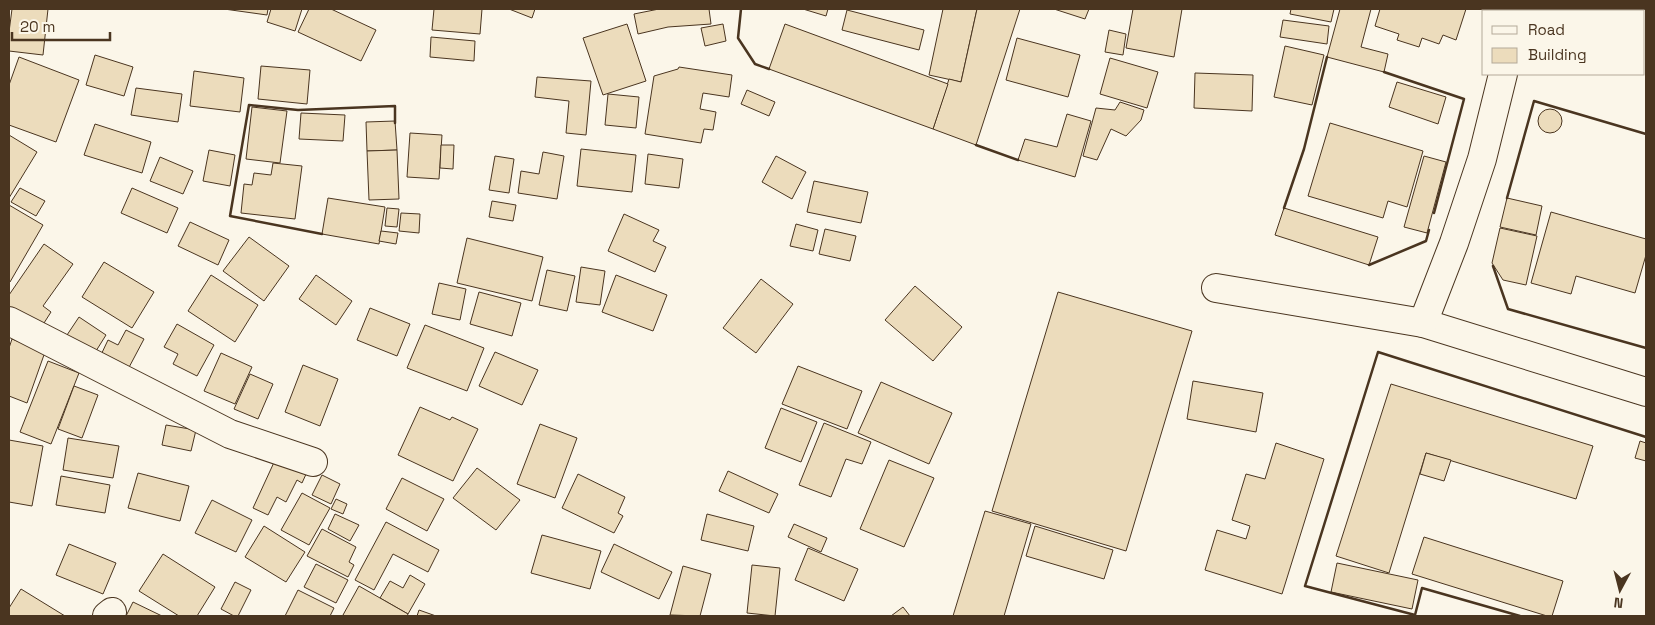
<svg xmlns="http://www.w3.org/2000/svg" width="1655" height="625" font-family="'Space Grotesk',sans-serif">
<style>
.building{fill:#ecdcbc;stroke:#4a3520}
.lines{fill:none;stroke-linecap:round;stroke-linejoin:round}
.minor-casing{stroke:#4a3520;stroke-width:30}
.minor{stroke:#fbf6e9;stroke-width:28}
.wall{stroke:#4a3520;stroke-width:2.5}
</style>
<rect width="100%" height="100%" fill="#fbf6e9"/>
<g class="building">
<path d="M12,9H48L43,55L9,51V32Z"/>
<path d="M224,9H268L267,15Z"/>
<path d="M271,9H302L295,31L267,22Z"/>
<path d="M309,9H331L376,30L361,61L298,32Z"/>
<path d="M434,9H482L480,34L432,30Z"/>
<path d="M509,9H535L532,18Z"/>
<path d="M659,9H709L711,24L668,27L638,34L634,14Z"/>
<path d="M803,9H828L826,16Z"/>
<path d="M943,9H977L961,82L929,75Z"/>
<path d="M977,9H1020L976,145L933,129L949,79L961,82Z"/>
<path d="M1054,9H1089L1085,19Z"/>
<path d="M1133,9H1182L1174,57L1126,48Z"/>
<path d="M1291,9H1334L1331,22L1290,14Z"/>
<path d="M1340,9H1371L1361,47L1388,54L1384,72L1327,57Z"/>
<path d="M1380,9H1466L1456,40L1443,35L1439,44L1422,38L1419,47L1397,40L1399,34L1375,26Z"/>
<path d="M847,10L924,30L919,50L842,30Z"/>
<path d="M1283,20L1329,26L1327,44L1280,37Z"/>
<path d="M627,24L646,81L603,95L583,38Z"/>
<path d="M723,24L726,41L705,46L701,28Z"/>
<path d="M785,24L948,84L933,129L769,69Z"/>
<path d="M1109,30L1126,34L1123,55L1105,52Z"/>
<path d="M431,37L475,41L474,61L430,57Z"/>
<path d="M1017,38L1080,55L1068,97L1006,80Z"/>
<path d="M1285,46L1324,55L1312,105L1274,97Z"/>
<path d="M95,55L133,67L124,96L86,85Z"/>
<path d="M19,57L79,80L56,142L9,125V85Z"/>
<path d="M1110,58L1158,72L1147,108L1100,94Z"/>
<path d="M261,66L310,70L307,104L258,99Z"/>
<path d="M679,67L732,75L729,97L703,93L700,109L716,112L713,130L704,129L701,143L645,134L654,76L678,69Z"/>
<path d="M194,71L244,78L240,112L190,106Z"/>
<path d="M1195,73L1253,75L1252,111L1194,108Z"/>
<path d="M537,77L591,81L586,135L566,133L569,101L535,97Z"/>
<path d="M1397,82L1446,97L1438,124L1389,107Z"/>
<path d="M136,88L182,94L178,122L131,115Z"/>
<path d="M747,90L775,102L769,116L741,104Z"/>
<path d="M608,94L639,97L636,128L605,125Z"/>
<path d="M1120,102L1144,110L1141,120L1126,136L1111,129L1097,160L1083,156L1096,108L1115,110Z"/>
<path d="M252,107L287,111L280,163L246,159Z"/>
<circle cx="1550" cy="121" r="12"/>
<path d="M301,113L345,115L343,141L299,139Z"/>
<path d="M1067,114L1091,121L1075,177L1018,160L1025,139L1057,147Z"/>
<path d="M395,121L397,150L367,151L366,122Z"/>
<path d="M1330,123L1423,151L1407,207L1388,201L1383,218L1308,196Z"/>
<path d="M95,124L151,142L142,173L84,155Z"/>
<path d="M410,133L442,135L439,179L407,177Z"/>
<path d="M9,135L37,152L9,198Z"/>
<path d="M441,145H454L453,169L440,168Z"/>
<path d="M581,149L636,155L632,192L577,186Z"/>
<path d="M209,150L235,155L230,186L203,181Z"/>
<path d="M397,150L399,199L369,200L367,151Z"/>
<path d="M543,152L564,156L557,199L518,193L521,171L539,174Z"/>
<path d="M648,154L683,159L679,188L645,184Z"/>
<path d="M495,156L514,159L509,193L489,190Z"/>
<path d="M776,156L806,172L792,199L762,182Z"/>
<path d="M1424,156L1446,162L1427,233L1404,227Z"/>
<path d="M160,157L193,171L183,194L150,181Z"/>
<path d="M273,163L302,166L295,219L241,213L244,184L252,185L254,173L271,175Z"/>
<path d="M814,181L868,192L861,223L807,212Z"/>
<path d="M20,188L45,201L36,216L11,202Z"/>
<path d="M132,188L178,208L167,233L121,213Z"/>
<path d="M328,198L385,207L379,244L322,234Z"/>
<path d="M1507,198L1542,206L1536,235L1500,227Z"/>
<path d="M492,201L516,205L513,221L489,217Z"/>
<path d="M9,205L43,225L10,282L9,281Z"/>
<path d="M387,208L399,209L397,227L385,226Z"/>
<path d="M1284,208L1378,237L1369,265L1275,235Z"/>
<path d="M1551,212L1646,239V255L1635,293L1576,276L1571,294L1531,283Z"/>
<path d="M401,213L420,214L419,233L399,231Z"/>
<path d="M624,214L659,230L653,241L666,247L655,272L608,251Z"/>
<path d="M190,222L229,240L218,265L178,246Z"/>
<path d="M796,224L818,230L813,251L790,246Z"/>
<path d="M1500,228L1537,236L1526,285L1503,280L1492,263Z"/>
<path d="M825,229L856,236L850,261L819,254Z"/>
<path d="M381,231L398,233L396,244L379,241Z"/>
<path d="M249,237L289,266L264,301L223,271Z"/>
<path d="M467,238L543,257L532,301L457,283Z"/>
<path d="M44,244L73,264L43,306L51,312L37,334L9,308V295Z"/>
<path d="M104,262L154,292L132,328L82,297Z"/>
<path d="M581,267L605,271L600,305L576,302Z"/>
<path d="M547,270L575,276L567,311L539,305Z"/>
<path d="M211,275L258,305L235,342L188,311Z"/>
<path d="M316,275L352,301L336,325L299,299Z"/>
<path d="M616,275L667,295L653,331L602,312Z"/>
<path d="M761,279L793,304L756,353L723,328Z"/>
<path d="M439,283L466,289L460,320L432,314Z"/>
<path d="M915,286L962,327L933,361L885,320Z"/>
<path d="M479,292L521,303L512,336L470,324Z"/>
<path d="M1058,292L1192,331L1126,551L992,511Z"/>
<path d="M370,308L410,324L397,356L357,340Z"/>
<path d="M79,317L106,335L91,359L63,341Z"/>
<path d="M177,324L214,345L197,376L173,364L178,354L164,347Z"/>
<path d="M425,325L484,348L467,391L407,368Z"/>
<path d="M126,330L144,339L126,373L99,359L108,340L118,345Z"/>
<path d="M12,339L45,352L27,403L9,396V348Z"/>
<path d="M495,352L538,370L522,405L479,386Z"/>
<path d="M221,353L252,367L235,404L204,391Z"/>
<path d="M48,361L79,373L51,444L20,432Z"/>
<path d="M303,365L338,379L320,426L285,412Z"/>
<path d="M798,366L862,391L847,429L782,404Z"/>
<path d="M250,374L273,384L258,419L234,409Z"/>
<path d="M1193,381L1263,393L1256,432L1187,419Z"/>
<path d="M881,382L952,413L929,464L858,433Z"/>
<path d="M1391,384L1593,446L1576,499L1426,453L1389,573L1336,556Z"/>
<path d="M74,386L98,395L82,438L58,429Z"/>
<path d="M420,407L450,420L452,417L478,429L453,481L398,455Z"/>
<path d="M781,408L817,422L801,462L765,448Z"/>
<path d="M824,423L871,442L862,464L846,459L831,497L799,485Z"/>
<path d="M540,424L577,438L555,498L517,484Z"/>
<path d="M166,425L196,430L191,451L162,445Z"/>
<path d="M68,438L119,446L113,478L63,470Z"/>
<path d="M9,440L43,446L32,506L9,502Z"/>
<path d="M1640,441L1646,443V461L1635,458Z"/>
<path d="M1276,443L1324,459L1282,594L1205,570L1217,530L1246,539L1250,526L1232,520L1246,474L1265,479Z"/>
<path d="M1426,453L1451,460L1444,481L1420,474Z"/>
<path d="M276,458L307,472L302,483L297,480L286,502L277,497L268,515L253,508Z"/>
<path d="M889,460L934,478L904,547L860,529Z"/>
<path d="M477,468L520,500L496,530L453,498Z"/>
<path d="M728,471L778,494L769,513L719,491Z"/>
<path d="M138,473L189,486L180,521L128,508Z"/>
<path d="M578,474L625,497L618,513L623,516L614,533L562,508Z"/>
<path d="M322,475L340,484L331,504L312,495Z"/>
<path d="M61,476L110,485L105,513L56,505Z"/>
<path d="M402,478L444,499L427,531L386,509Z"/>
<path d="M302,493L330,508L309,545L281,530Z"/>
<path d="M336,499L347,504L343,514L331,509Z"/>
<path d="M212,500L252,520L236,552L195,533Z"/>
<path d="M985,511L1031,524L1004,616H953Z"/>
<path d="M335,514L359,525L350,541L328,529Z"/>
<path d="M707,514L754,526L748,551L701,540Z"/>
<path d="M386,522L439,550L428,572L393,554L374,590L355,580Z"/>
<path d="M794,524L827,538L821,552L788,537Z"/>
<path d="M264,526L305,552L286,582L245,557Z"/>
<path d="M1035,526L1113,550L1104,579L1026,556Z"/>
<path d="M322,529L356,547L349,562L354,565L348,577L307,556Z"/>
<path d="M542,535L601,551L590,589L531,573Z"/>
<path d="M1424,537L1563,581L1552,616H1547L1412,574Z"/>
<path d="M69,544L116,563L103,594L56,575Z"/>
<path d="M614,544L672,572L659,599L601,572Z"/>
<path d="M808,548L858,569L844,601L795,580Z"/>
<path d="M163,554L215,587L197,616H179L139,591Z"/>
<path d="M1337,563L1418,580L1412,609L1331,592Z"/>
<path d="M316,564L348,580L336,603L304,587Z"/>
<path d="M752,565L780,568L775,616L747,613Z"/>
<path d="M683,566L711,574L700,616L670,615Z"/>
<path d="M410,575L425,584L408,614L380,598L390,581L403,588Z"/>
<path d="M235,582L251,590L238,616H234L221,609Z"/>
<path d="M359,586L408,614L407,616H345L343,615Z"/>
<path d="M21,589L65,616H9V608Z"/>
<path d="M298,590L334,608L330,616H285Z"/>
<path d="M133,602L162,616H126Z"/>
<path d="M903,607L910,616H891Z"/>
<path d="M419,610L436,616H417Z"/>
</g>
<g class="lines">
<defs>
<g id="minor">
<path d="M1518,11L1519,9"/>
<path d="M1216,288L1423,323L1646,392"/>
<path d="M9,321L230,434L313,462"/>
<path d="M1423,323L1454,243L1482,159L1503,74"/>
<path d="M107,616L112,612"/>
</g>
</defs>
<use href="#minor" class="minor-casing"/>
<use href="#minor" class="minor"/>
<g class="wall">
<path d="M741,9L738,38L755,64L769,69"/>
<path d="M1384,72L1464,99L1434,213"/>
<path d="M976,145L1018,160"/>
<path d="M1507,198L1534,101L1646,134"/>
<path d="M1284,208L1304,149L1327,57"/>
<path d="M322,234L230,216L249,105L298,110L395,106V123"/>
<path d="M1369,265L1426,241L1429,230"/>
<path d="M1493,266L1508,309L1646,348"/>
<path d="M1520,616L1422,588L1415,615L1305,586L1378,352L1646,437"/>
</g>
</g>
<rect width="1655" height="625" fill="none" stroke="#4a3520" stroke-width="20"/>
<rect x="1482" y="10" width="162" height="65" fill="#fbf6e9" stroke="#b4a999"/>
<rect x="1492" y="26" width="25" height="8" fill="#fbf6e9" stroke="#b4a999"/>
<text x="1528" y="35" font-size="15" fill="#4a3520">Road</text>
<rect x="1492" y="48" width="25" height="15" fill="#ecdcbc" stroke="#b4a999"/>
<text x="1528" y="60" font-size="15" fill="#4a3520">Building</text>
<g transform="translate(1620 590) rotate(187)" stroke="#fbf6e9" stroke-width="4" paint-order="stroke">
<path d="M0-4L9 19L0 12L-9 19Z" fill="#4a3520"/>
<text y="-8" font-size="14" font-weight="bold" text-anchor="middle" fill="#4a3520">N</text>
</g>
<path d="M12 32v8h98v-8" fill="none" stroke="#4a3520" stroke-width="2.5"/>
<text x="20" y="32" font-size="15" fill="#4a3520" stroke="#fbf6e9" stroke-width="4" paint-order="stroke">20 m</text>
</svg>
